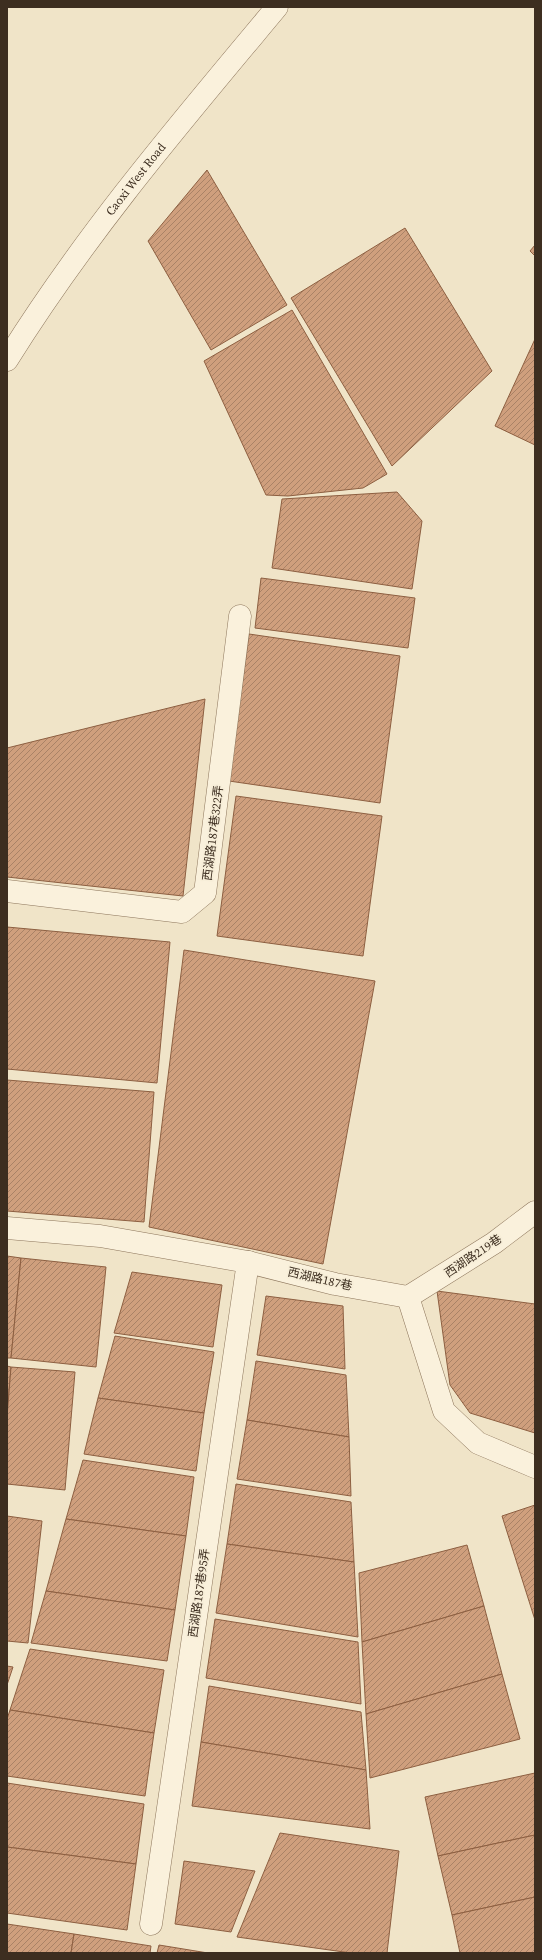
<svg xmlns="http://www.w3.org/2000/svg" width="542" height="1960" font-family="'Source Serif 4','Noto Sans TC',serif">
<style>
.building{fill:url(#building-hatch);stroke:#8d5f41}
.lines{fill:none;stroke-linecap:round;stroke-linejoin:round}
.minor-casing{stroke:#8d765c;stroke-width:23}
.minor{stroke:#faf1dc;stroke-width:22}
.labels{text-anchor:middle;stroke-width:3.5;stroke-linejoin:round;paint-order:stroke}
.street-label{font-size:12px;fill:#3d2e20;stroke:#f7eed8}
</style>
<defs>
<pattern id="building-hatch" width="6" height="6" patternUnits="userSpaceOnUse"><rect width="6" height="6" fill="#cf9f7d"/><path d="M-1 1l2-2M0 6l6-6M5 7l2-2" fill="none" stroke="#a98266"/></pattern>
</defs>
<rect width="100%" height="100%" fill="#f0e4c8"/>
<g class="building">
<path d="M207,170L287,305L211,350L148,241Z"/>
<path d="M405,228L492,371L392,466L291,298Z"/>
<path d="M535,245V256L530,251Z"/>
<path d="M292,310L387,474L363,488L288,496L266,495L204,361Z"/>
<path d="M535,339V445L495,426Z"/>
<path d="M397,492L422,521L412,589L272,568L282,499Z"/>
<path d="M261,578L415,598L408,648L255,628Z"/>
<path d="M249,634L400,656L380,803L229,781Z"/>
<path d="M205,699L183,896L7,877V748Z"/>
<path d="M236,796L382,816L363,956L217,936Z"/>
<path d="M7,927L170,942L157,1083L7,1069Z"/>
<path d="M184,950L375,981L323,1264L149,1227Z"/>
<path d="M7,1080L154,1092L144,1222L7,1211Z"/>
<path d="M7,1256L21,1258L11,1358H7Z"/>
<path d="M21,1258L106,1267L96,1367L11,1358Z"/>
<path d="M132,1272L222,1285L213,1347L114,1333Z"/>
<path d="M437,1291L535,1304V1433L470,1413L450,1385Z"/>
<path d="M266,1296L343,1306L345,1369L257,1355Z"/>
<path d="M115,1336L214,1352L204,1413L98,1398Z"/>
<path d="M256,1361L346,1375L349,1437L247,1420Z"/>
<path d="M7,1366L11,1367L7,1417Z"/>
<path d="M11,1367L75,1372L65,1490L7,1484V1417Z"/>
<path d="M98,1398L204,1413L196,1471L84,1454Z"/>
<path d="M247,1420L349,1437L351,1496L237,1479Z"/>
<path d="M83,1460L194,1477L186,1536L66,1519Z"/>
<path d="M236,1484L351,1502L354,1562L227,1544Z"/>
<path d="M535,1505V1620L502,1516Z"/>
<path d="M7,1516L42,1521L28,1643L7,1641Z"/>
<path d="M66,1519L186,1536L175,1610L46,1591Z"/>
<path d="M227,1544L354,1562L358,1637L216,1613Z"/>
<path d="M467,1545L484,1606L362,1642L359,1573Z"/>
<path d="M46,1591L175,1610L167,1661L31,1643Z"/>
<path d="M484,1606L502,1674L366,1714L362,1642Z"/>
<path d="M215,1619L358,1642L361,1704L206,1678Z"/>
<path d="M30,1649L164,1670L154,1733L10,1710Z"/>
<path d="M7,1666L13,1667L7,1685Z"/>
<path d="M502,1674L520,1739L370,1778L366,1714Z"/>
<path d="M209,1686L361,1712L366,1770L201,1742Z"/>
<path d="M10,1710L154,1733L145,1796L7,1776V1719Z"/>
<path d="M201,1742L366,1770L370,1829L192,1806Z"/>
<path d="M535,1773V1835L438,1856L425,1797Z"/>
<path d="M7,1783L144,1804L136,1864L7,1847Z"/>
<path d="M280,1833L399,1851L387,1953H351L237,1937Z"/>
<path d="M535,1835V1897L452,1915L438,1856Z"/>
<path d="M7,1847L136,1864L127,1930L7,1913Z"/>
<path d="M184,1861L255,1871L231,1932L175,1924Z"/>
<path d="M535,1897V1953H460L452,1915Z"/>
<path d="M7,1924L74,1934L71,1953H7Z"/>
<path d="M74,1934L151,1946L150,1953H71Z"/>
<path d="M159,1945L208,1953H157Z"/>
</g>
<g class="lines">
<defs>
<g id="minor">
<path id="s1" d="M7,360C86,233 182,121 277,7"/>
<path d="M7,891L182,912L205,893L240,616"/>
<path d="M7,1228L100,1236L248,1262L335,1284L408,1297"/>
<path d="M408,1297L444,1411L478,1443L535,1467"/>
<path d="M408,1297L494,1243L535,1212"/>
<path d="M151,1924L248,1262"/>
</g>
</defs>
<use href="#minor" class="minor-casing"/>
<use href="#minor" class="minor"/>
</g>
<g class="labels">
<g class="street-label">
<text dy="4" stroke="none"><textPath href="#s1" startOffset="222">Caoxi West Road</textPath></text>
<text transform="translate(213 833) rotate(-83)" y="4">西湖路187巷322弄</text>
<text transform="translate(473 1256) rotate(-34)" y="4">西湖路219巷</text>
<text transform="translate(320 1279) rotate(13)" y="4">西湖路187巷</text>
<text transform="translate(199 1593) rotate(-82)" y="4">西湖路187巷95弄</text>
</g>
</g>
<rect width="542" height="1960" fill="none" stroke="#3d2e20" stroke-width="16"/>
</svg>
